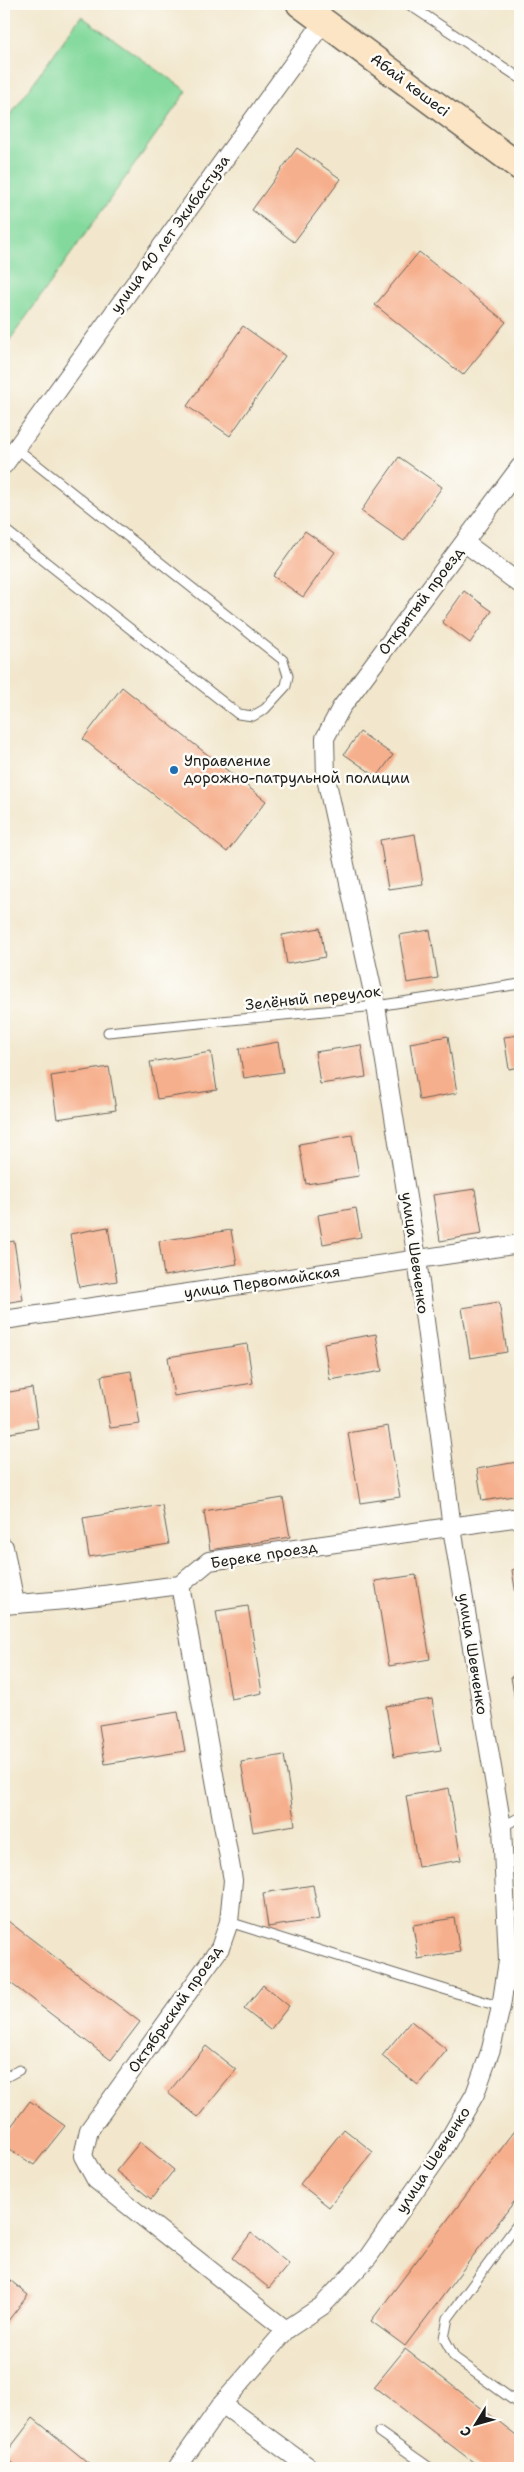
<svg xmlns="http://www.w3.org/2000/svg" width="524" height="2472" font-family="'Shantell Sans',sans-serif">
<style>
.green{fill:#83d99c;stroke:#507a5c}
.building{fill:#f6af8c}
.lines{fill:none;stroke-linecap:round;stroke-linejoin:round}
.lane-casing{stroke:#67635a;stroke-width:11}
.street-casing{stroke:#67635a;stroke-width:20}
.secondary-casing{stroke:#67635a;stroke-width:29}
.lane{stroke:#fff;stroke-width:9}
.street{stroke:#fff;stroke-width:18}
.secondary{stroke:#fce5c4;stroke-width:26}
.poi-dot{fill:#1f6fb2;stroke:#fdfcf7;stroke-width:2}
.labels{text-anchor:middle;stroke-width:5;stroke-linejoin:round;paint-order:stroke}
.street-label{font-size:15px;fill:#1c1c1c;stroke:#fdfcf7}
.poi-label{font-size:15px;fill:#1c1c1c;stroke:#fdfcf7;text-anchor:start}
</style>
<rect width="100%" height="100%" fill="#fdfcf7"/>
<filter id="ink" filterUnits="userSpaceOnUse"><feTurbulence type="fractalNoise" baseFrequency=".02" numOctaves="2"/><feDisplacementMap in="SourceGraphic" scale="10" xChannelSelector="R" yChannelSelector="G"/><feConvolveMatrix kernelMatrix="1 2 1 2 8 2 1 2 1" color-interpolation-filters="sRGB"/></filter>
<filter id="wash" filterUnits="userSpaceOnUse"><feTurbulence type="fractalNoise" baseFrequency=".0096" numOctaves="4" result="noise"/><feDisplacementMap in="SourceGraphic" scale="20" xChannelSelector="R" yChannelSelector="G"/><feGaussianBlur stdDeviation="1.12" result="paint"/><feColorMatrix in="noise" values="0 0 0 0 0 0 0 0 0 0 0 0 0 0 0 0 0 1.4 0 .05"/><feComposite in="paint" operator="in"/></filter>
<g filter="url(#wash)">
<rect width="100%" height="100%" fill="#f2e7cd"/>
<path class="green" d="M81,16L187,91L4,348V124Z"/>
<g id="blocks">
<g class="building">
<path d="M297,148L341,179L294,242L252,210Z"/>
<path d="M419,252L506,322L463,375L375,305Z"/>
<path d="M243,326L285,356L230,436L187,406Z"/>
<path d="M399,457L442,487L404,541L361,511Z"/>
<path d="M305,531L335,552L303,597L273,576Z"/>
<path d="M464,591L492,611L470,643L442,622Z"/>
<path d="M122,687L266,801L227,852L83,739Z"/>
<path d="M360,732L393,755L377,777L344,754Z"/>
<path d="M415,834L423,884L388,889L380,840Z"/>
<path d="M320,928L325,957L287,964L282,935Z"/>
<path d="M430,930L438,978L407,983L399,935Z"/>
<path d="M520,1035V1067L509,1069L504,1037Z"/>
<path d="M448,1036L457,1093L419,1100L410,1043Z"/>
<path d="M278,1042L283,1072L244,1078L239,1049Z"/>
<path d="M361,1045L366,1077L320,1084L315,1052Z"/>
<path d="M211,1052L217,1090L157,1099L150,1062Z"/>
<path d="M109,1067L116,1110L57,1119L51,1076Z"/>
<path d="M352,1135L359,1176L306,1184L299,1144Z"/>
<path d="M475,1189L482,1234L440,1241L433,1195Z"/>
<path d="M356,1208L361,1237L323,1244L318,1215Z"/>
<path d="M108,1227L117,1281L79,1287L70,1234Z"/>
<path d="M231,1230L237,1264L164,1276L159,1241Z"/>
<path d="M14,1241L23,1300L4,1303V1243Z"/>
<path d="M499,1302L507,1352L470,1358L462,1308Z"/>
<path d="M376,1334L382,1371L330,1380L324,1343Z"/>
<path d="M247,1344L253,1383L174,1396L168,1357Z"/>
<path d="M131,1371L140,1424L110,1428L101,1376Z"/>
<path d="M32,1388L38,1428L4,1434V1393Z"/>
<path d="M388,1426L400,1497L360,1503L348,1433Z"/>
<path d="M517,1462L520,1495L482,1501L477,1469Z"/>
<path d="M283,1498L290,1537L210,1550L204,1511Z"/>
<path d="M162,1505L169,1544L89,1557L83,1518Z"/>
<path d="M520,1568V1613H519L512,1570Z"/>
<path d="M416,1575L430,1659L389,1666L375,1581Z"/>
<path d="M248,1606L262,1693L231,1699L216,1611Z"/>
<path d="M520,1675V1724H519L511,1677Z"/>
<path d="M432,1699L441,1750L394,1757L386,1706Z"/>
<path d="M178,1712L185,1751L105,1764L99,1725Z"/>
<path d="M284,1755L295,1825L253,1832L241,1762Z"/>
<path d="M449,1788L461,1860L418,1867L406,1796Z"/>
<path d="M313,1885L319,1919L268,1927L263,1893Z"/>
<path d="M4,1918L140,2022L111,2060L4,1978Z"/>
<path d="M454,1918L460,1952L418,1959L413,1925Z"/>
<path d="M263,1985L289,2006L270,2030L244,2009Z"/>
<path d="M411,2021L447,2050L418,2085L382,2056Z"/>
<path d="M206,2046L236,2070L198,2117L168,2093Z"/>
<path d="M30,2101L65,2126L34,2165L4,2146V2136Z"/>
<path d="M520,2124V2194L405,2346L371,2321Z"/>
<path d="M344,2129L373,2152L329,2207L300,2184Z"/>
<path d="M140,2142L174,2170L151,2199L116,2171Z"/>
<path d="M251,2233L289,2264L269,2288L232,2258Z"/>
<path d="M4,2275L28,2295L4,2326Z"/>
<path d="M405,2349L520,2438V2468H481L374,2387Z"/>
<path d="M33,2418L91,2465L89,2468H19L4,2456Z"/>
</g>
</g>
</g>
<g filter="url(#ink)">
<use href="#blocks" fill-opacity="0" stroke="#67635a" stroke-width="1"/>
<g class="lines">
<defs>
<g id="lane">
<path d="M408,4L520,78"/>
<path d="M4,529L238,714L253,716L265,709L286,686L288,676L283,660L16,448"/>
<path d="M108,1032L376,1006L520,984"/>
<path d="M502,1827L520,1817"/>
<path d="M229,1922L501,2007"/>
<path d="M4,2078L19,2070"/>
<path d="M520,2221L448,2318L444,2338L455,2358L520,2405"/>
<path d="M379,2432L430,2468"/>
</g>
<g id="street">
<path d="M4,465L324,21"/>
<path d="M465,543L520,584"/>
<path d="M4,1320L520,1244"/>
<path d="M4,1547L15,1603"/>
<path d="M180,1585L233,1880L229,1922L220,1948L89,2130L83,2156L96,2180L286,2330"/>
<path d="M4,1605L66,1600L180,1585L209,1561L520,1517"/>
<path d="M222,2404L310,2468"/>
<path d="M177,2468L222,2404L286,2330L322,2306L368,2257L441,2153L475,2094L491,2049L501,2007L508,1961L502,1827L452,1528L417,1259L376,1006L326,778L325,738L341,708L520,467"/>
</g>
<path id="secondary" d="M300,4L520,167"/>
</defs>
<use href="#lane" class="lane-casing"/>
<use href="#street" class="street-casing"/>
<use href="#secondary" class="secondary-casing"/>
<use href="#lane" class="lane"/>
<use href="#street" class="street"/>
<use href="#secondary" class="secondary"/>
</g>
</g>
<circle class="poi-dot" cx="174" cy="770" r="5"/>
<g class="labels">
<g class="street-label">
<text transform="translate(410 85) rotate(37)" y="5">Абай көшесі</text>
<text transform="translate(170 234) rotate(-54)" y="5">улица 40 лет Экибастуза</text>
<text transform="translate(421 601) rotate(-53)" y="5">Открытый проезд</text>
<text transform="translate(313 998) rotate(-6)" y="5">Зелёный переулок</text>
<text transform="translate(415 1253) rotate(82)" y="5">улица Шевченко</text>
<text transform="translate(262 1282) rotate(-8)" y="5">улица Первомайская</text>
<text transform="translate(264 1555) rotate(-9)" y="5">Береке проезд</text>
<text transform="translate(473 1654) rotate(81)" y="5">улица Шевченко</text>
<text transform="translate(175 2009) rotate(-55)" y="5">Октябрьский проезд</text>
<text transform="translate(433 2160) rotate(-57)" y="5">улица Шевченко</text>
</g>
<g class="poi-label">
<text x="184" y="766">Управление<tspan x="184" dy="17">дорожно-патрульной полиции</tspan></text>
</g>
</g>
<rect width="524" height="2472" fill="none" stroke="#fdfcf7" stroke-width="20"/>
<g transform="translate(476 2424) rotate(233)" stroke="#fdfcf7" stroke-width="4" paint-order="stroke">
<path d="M0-4L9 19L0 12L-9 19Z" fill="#1c1c1c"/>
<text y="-8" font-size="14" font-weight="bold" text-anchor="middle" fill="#1c1c1c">С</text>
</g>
</svg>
